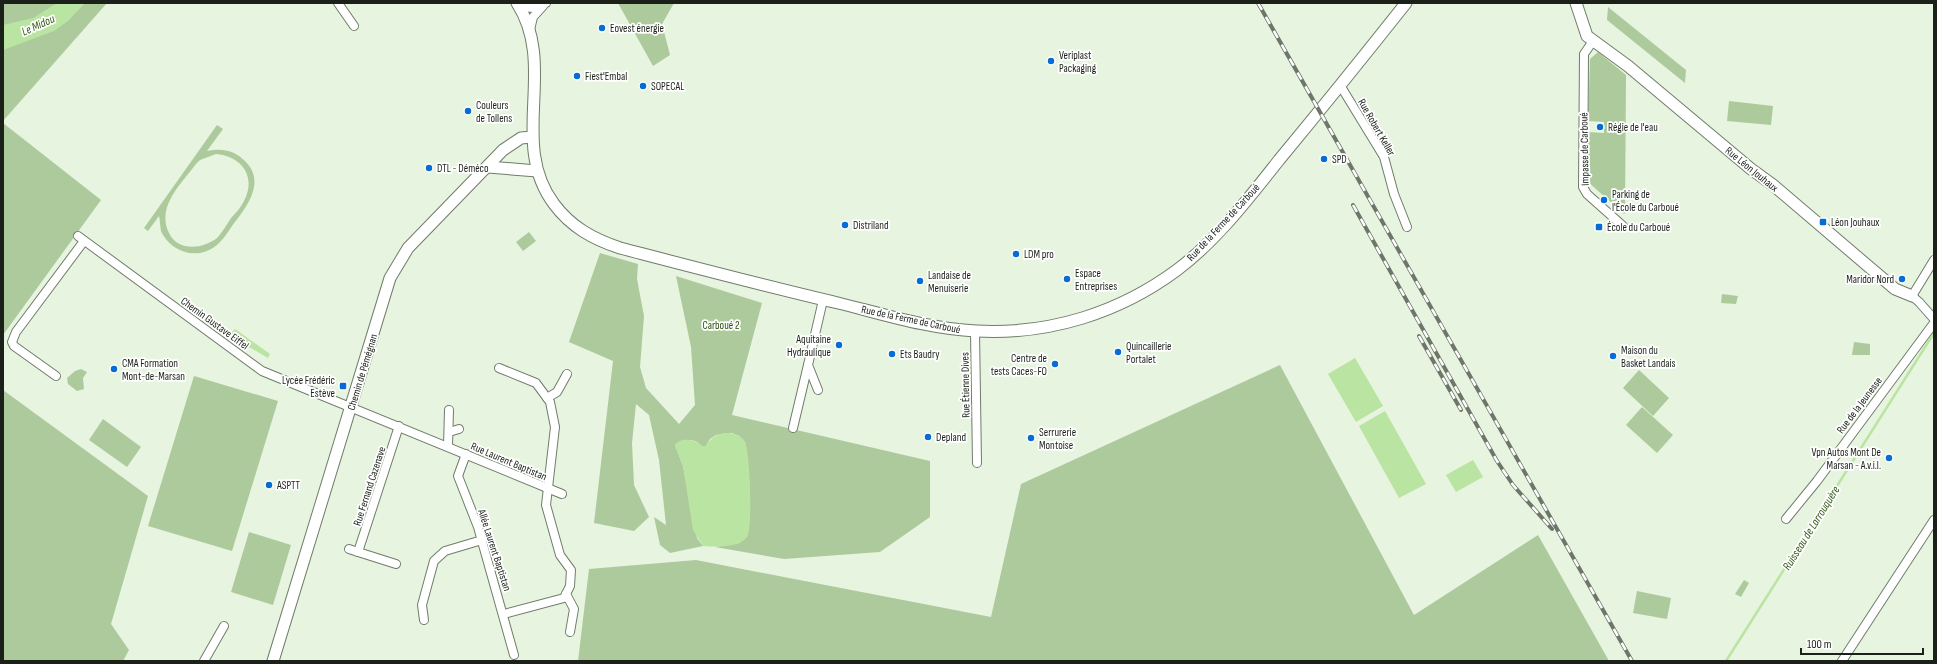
<svg xmlns="http://www.w3.org/2000/svg" width="1937" height="664" font-family="'Sofia Sans Condensed',sans-serif">
<style>
.green{fill:#adca9d;fill-rule:evenodd}
.water{fill:#bae4a2}
.lines{fill:none;stroke-linecap:round;stroke-linejoin:round}
.stream{stroke:#bae4a2;stroke-width:2.5}
.street-casing{stroke:#707c6a;stroke-width:10}
.secondary-casing{stroke:#707c6a;stroke-width:13}
.street{stroke:#fff;stroke-width:8}
.secondary{stroke:#fff;stroke-width:11}
.rail-casing{stroke:#6e766a;stroke-width:4}
.rail{stroke:#fff;stroke-width:2.5;stroke-dasharray:8;stroke-linecap:butt}
.poi-dot{fill:#076dd5;stroke:#fff;stroke-width:1.5}
.labels{text-anchor:middle;stroke-width:3.5;stroke-linejoin:round;paint-order:stroke}
.poi-label{font-size:11px;fill:#1b2019;stroke:#fff;text-anchor:start}
.street-label{font-size:11px;fill:#1b2019;stroke:#fff}
.park-label{font-size:11px;fill:#284d09;stroke:#fff}
.water-label{font-size:12px;font-style:italic;fill:#335917;stroke:#fff}
</style>
<rect width="100%" height="100%" fill="#e7f4e0"/>
<g class="green">
<path d="M3,3H107L3,121Z"/>
<path d="M618,3H674L662,24L670,55L653,66Z"/>
<path d="M1608,7L1686,70L1685,83L1607,20Z"/>
<path d="M1598,52L1626,75L1625,213L1624,214L1587,181L1588,132L1604,133V122L1588,121L1590,59Z"/>
<path d="M1729,101L1773,106L1771,125L1727,121Z"/>
<path d="M3,123L101,200L3,335Z"/>
<path d="M217,125L223,129L207,151C223,148 234,150 246,162C266,183 246,208 232,226C226,235 220,245 209,250C191,259 169,249 161,231C160,226 160,220 159,216L148,231L144,228ZM216,154C241,156 257,176 244,201C241,207 236,213 231,218C227,224 222,233 217,238C203,249 178,252 169,233C156,207 181,184 196,164L200,160Z"/>
<path d="M529,232L536,241L523,251L516,242Z"/>
<path d="M600,253L638,264L637,279L644,316L640,367L646,388L679,424L695,405L691,347L676,276L762,303L732,415L930,461V517L880,552L784,559L715,547L740,543L750,489L745,442L739,436L732,433L716,435L710,439L706,446H701C694,436 684,441 675,445L683,466L697,538L703,546L670,553L660,545L654,517L666,525L659,460L649,415L636,404L632,443L634,485L649,517L634,531L594,523L613,361L569,342Z"/>
<path d="M1722,294L1738,296L1736,304L1721,303Z"/>
<path d="M1854,342L1870,344V355H1852Z"/>
<path d="M1280,365L1414,615L1538,535L1609,661H578L589,569L696,560L991,617L1021,484Z"/>
<path d="M81,369L87,372L83,378L84,389L77,391L68,384L67,378L75,371Z"/>
<path d="M1639,370L1669,398L1653,416L1623,388Z"/>
<path d="M194,376L278,401L232,551L148,526Z"/>
<path d="M3,390L148,496L111,624L129,650L123,661H3Z"/>
<path d="M1642,407L1673,435L1657,453L1626,425Z"/>
<path d="M103,419L141,447L127,467L89,440Z"/>
<path d="M249,532L291,545L273,605L231,592Z"/>
<path d="M1744,580L1749,583L1741,597L1735,594Z"/>
<path d="M1637,591L1671,598L1667,619L1633,613Z"/>
</g>
<g class="water">
<path d="M57,3H85L68,21L54,31L3,50V25L33,18Z"/>
<path d="M235,329L270,354L268,358L232,337V332Z"/>
<path d="M1355,358L1383,406L1356,422L1328,374Z"/>
<path d="M1385,411L1426,484L1399,498L1359,426Z"/>
<path d="M724,433C732,433 741,434 745,442C750,451 753,530 747,537C739,548 715,547 703,546L693,530L683,466L675,445C680,437 696,439 702,446H706C711,438 715,435 724,433Z"/>
<path d="M1473,460L1483,477L1456,492L1446,475Z"/>
</g>
<g class="lines">
<path class="stream" d="M1726,661L1934,333"/>
<defs>
<g id="street">
<path d="M338,3L354,26"/>
<path d="M522,3L520,7L534,8L546,3"/>
<path d="M530,30L533,17L543,6"/>
<path d="M1593,41L1584,54L1583,187L1587,194L1623,226"/>
<path d="M1340,85L1384,157L1394,194L1407,227"/>
<path d="M78,236L262,371L562,494"/>
<path d="M1934,260L1912,296L1919,302L1934,319"/>
<path d="M975,331L977,463"/>
<path d="M499,368L536,383L550,402L555,427L546,505L560,555L571,570L570,586L564,598L504,614"/>
<path d="M56,376L14,346L12,342L16,332L84,241"/>
<path d="M818,390L808,365L823,300"/>
<path d="M547,398L557,392L567,374"/>
<path d="M793,428L808,365"/>
<path d="M449,432L459,429"/>
<path d="M448,446L449,410"/>
<path d="M466,454L458,476L478,527L514,655"/>
<path d="M1786,519L1817,481L1934,323"/>
<path d="M349,549L358,552"/>
<path d="M396,564L358,552L399,426"/>
<path d="M566,594L574,609L570,632"/>
<path d="M424,620L422,605L434,561L445,551L482,540"/>
<path d="M204,661L224,626"/>
<path d="M1842,661L1934,520"/>
</g>
<g id="secondary">
<path d="M517,3C558,66 508,143 554,204C571,227 593,239 620,248C693,267 765,286 838,303C883,314 929,329 976,331C1049,335 1119,313 1177,270C1217,240 1249,198 1279,160C1322,108 1364,56 1406,3"/>
<path d="M1576,3L1587,36L1628,66L1751,169L1773,185L1895,289L1912,296"/>
<path d="M488,167L537,171"/>
<path d="M273,661L390,278L408,248L503,150L521,138L532,137"/>
</g>
</defs>
<use href="#street" class="street-casing"/>
<use href="#secondary" class="secondary-casing"/>
<use href="#street" class="street"/>
<use href="#secondary" class="secondary"/>
<defs>
<g id="rail">
<path d="M1258,3L1632,661"/>
<path d="M1353,205L1497,461L1513,485L1552,529"/>
<path d="M1419,336L1461,410"/>
</g>
</defs>
<use href="#rail" class="rail-casing"/>
<use href="#rail" class="rail"/>
</g>
<g class="poi-dot">
<circle cx="602" cy="28" r="4"/>
<circle cx="1051" cy="61" r="4"/>
<circle cx="577" cy="76" r="4"/>
<circle cx="643" cy="86" r="4"/>
<circle cx="468" cy="111" r="4"/>
<circle cx="1600" cy="127" r="4"/>
<circle cx="1324" cy="159" r="4"/>
<circle cx="429" cy="168" r="4"/>
<circle cx="1604" cy="200" r="4"/>
<rect x="1819" y="218" width="8" height="8" rx="2"/>
<circle cx="845" cy="225" r="4"/>
<rect x="1595" y="223" width="8" height="8" rx="2"/>
<circle cx="1016" cy="254" r="4"/>
<circle cx="1067" cy="279" r="4"/>
<circle cx="1902" cy="279" r="4"/>
<circle cx="920" cy="281" r="4"/>
<circle cx="839" cy="345" r="4"/>
<circle cx="1118" cy="352" r="4"/>
<circle cx="892" cy="354" r="4"/>
<circle cx="1613" cy="356" r="4"/>
<circle cx="1055" cy="364" r="4"/>
<circle cx="114" cy="369" r="4"/>
<rect x="339" y="382" width="8" height="8" rx="2"/>
<circle cx="928" cy="437" r="4"/>
<circle cx="1031" cy="438" r="4"/>
<circle cx="1889" cy="458" r="4"/>
<circle cx="269" cy="485" r="4"/>
</g>
<g class="labels">
<g class="poi-label">
<text x="610" y="32">Eovest énergie</text>
<text x="1059" y="59">Veriplast<tspan x="1059" dy="13">Packaging</tspan></text>
<text x="585" y="80">Fiest'Embal</text>
<text x="651" y="90">SOPECAL</text>
<text x="476" y="109">Couleurs<tspan x="476" dy="13">de Tollens</tspan></text>
<text x="1608" y="131">Régie de l'eau</text>
<text x="1332" y="163">SPD</text>
<text x="437" y="172">DTL - Déméco</text>
<text x="1612" y="198">Parking de<tspan x="1612" dy="13">l'École du Carboué</tspan></text>
<text x="1831" y="226">Léon Jouhaux</text>
<text x="853" y="229">Distriland</text>
<text x="1607" y="231">École du Carboué</text>
<text x="1024" y="258">LDM pro</text>
<text x="1075" y="277">Espace<tspan x="1075" dy="13">Entreprises</tspan></text>
<text x="928" y="279">Landaise de<tspan x="928" dy="13">Menuiserie</tspan></text>
<text x="1894" y="283" text-anchor="end">Maridor Nord</text>
<text x="831" y="343" text-anchor="end">Aquitaine<tspan x="831" dy="13">Hydraulique</tspan></text>
<text x="1126" y="350">Quincaillerie<tspan x="1126" dy="13">Portalet</tspan></text>
<text x="1621" y="354">Maison du<tspan x="1621" dy="13">Basket Landais</tspan></text>
<text x="900" y="358">Ets Baudry</text>
<text x="1047" y="362" text-anchor="end">Centre de<tspan x="1047" dy="13">tests Caces-FO</tspan></text>
<text x="122" y="367">CMA Formation<tspan x="122" dy="13">Mont-de-Marsan</tspan></text>
<text x="335" y="384" text-anchor="end">Lycée Frédéric<tspan x="335" dy="13">Estève</tspan></text>
<text x="1039" y="436">Serrurerie<tspan x="1039" dy="13">Montoise</tspan></text>
<text x="936" y="441">Depland</text>
<text x="1881" y="456" text-anchor="end">Vpn Autos Mont De<tspan x="1881" dy="13">Marsan - A.v.i.l.</tspan></text>
<text x="277" y="489">ASPTT</text>
</g>
<g class="street-label">
<text transform="translate(1377 127) rotate(60)" y="4">Rue Robert Keller</text>
<text transform="translate(1584 149) rotate(-91)" y="4">Impasse de Carboué</text>
<text transform="translate(1752 169) rotate(39)" y="4">Rue Léon Jouhaux</text>
<text transform="translate(1223 222) rotate(-47)" y="4">Rue de la Ferme de Carboué</text>
<text transform="translate(911 319) rotate(12)" y="4">Rue de la Ferme de Carboué</text>
<text transform="translate(215 323) rotate(36)" y="4">Chemin Gustave Eiffel</text>
<text transform="translate(362 372) rotate(-73)" y="4">Chemin de Pémégnan</text>
<text transform="translate(965 385) rotate(-91)" y="4">Rue Étienne Dives</text>
<text transform="translate(1859 405) rotate(-53)" y="4">Rue de la Jeunesse</text>
<text transform="translate(509 461) rotate(23)" y="4">Rue Laurent Baptistan</text>
<text transform="translate(369 486) rotate(-72)" y="4">Rue Fernand Cazenave</text>
<text transform="translate(495 550) rotate(72)" y="4">Allée Laurent Baptistan</text>
</g>
<g class="park-label">
<text x="721" y="329">Carboué 2</text>
</g>
<g class="water-label">
<text transform="translate(38 25) rotate(-24)" y="4">Le Midou</text>
<text transform="translate(1811 528) rotate(-58)" y="4">Ruisseau de Larrouquère</text>
</g>
</g>
<rect width="1937" height="664" fill="none" stroke="#1b2019" stroke-width="8"/>
<path d="M1801 648v6h122v-6" fill="none" stroke="#1b2019" stroke-width="2"/>
<text x="1807" y="648" font-size="12" fill="#1b2019" stroke="#ffffff" stroke-width="3" paint-order="stroke">100 m</text>
</svg>
